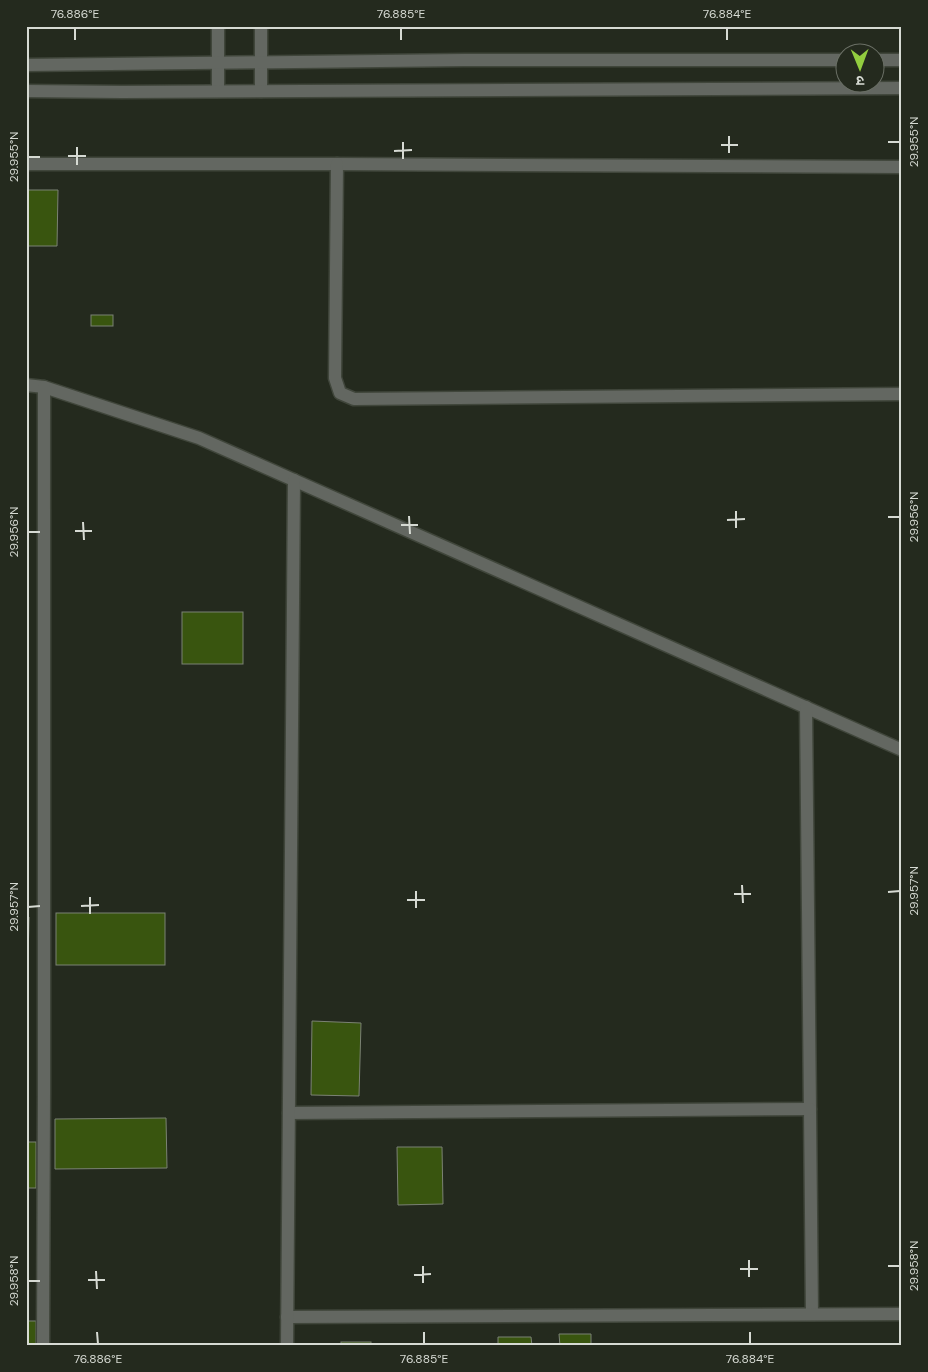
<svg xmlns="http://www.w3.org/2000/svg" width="928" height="1372" font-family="'DM Sans','Noto Sans Devanagari',sans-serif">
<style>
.building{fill:#39550f;stroke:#7b8274}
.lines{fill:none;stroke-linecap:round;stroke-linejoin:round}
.minor-casing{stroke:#40463b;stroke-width:15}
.minor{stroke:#636761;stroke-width:12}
.ticks{fill:none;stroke:#d6dad3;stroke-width:2}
.neatline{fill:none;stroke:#d6dad3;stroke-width:2}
.ticks-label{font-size:12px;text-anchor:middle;fill:#d6dad3}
</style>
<rect width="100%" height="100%" fill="#242a1e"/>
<g class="building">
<path d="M26,190H58L57,246H26Z"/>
<rect x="91" y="315" width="22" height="11"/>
<rect x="182" y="612" width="61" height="52"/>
<rect x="56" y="913" width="109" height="52"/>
<path d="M26,917H29L28,962H26Z"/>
<path d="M312,1021L361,1023L359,1096L311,1095Z"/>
<path d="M166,1118L167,1168L55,1169V1119Z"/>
<rect x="26" y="1142" width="10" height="46"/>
<path d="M397,1147H442L443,1204L398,1205Z"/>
<rect x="26" y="1321" width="10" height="25"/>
<path d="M559,1334H591V1346H560Z"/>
<path d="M498,1337H531L532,1346H498Z"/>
<rect x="341" y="1342" width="30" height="4"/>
</g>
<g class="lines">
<defs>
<g id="minor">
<path d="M218,26V91"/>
<path d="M261,26V91"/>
<path d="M876,60H902"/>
<path d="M26,65L464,60H846"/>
<path d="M26,91L122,92L902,88"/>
<path d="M26,164H337L902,167"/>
<path d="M337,164L335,378L340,393L354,399L902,394"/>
<path d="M26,385L44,387L199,438L902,750"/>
<path d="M806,707L812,1314"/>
<path d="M289,1113L810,1109"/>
<path d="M287,1317L902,1314"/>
<path d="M43,1346L44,1095V387"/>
<path d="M287,1346L294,480"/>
</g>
</defs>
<use href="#minor" class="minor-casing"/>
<use href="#minor" class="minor"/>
</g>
<path class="ticks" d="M75,28V40M401,28V40M727,28V40M729,136V153M403,142V159M888,142H900M721,145H738M77,147V165M394,151L412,150M68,156H86M28,157H40M736,511V528M409,516L410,534M888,517H900M727,520L745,519M83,522L84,540M401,525H418M75,531H92M28,532H40M742,885L743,903M416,891V908M888,892L900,891M734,894H751M90,897V914M407,900H425M81,906L99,905M28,907L40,906M749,1260V1277M423,1266V1283M888,1266H900M740,1269H758M96,1271L97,1289M414,1275L431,1274M88,1280H105M28,1281H40M97,1332L98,1344M424,1332V1344M750,1332V1344"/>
<rect width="928" height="1372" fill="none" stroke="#242a1e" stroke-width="55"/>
<g transform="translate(860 68) rotate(179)"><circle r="24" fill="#242a1e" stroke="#6b7066"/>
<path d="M0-4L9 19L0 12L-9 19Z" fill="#92cd3f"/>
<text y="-8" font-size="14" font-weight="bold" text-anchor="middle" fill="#d6dad3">उ</text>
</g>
<rect x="28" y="28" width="872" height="1316" class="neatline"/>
<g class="ticks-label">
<text x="75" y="18">76.886°E</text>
<text x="401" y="18">76.885°E</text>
<text x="727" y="18">76.884°E</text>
<text transform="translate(914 142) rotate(-90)" y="4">29.955°N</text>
<text transform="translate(14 157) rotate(-90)" y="4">29.955°N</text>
<text transform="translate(914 517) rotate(-90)" y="4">29.956°N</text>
<text transform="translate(14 532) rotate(-90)" y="4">29.956°N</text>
<text transform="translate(914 891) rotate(-90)" y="4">29.957°N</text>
<text transform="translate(14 907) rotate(-90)" y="4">29.957°N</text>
<text transform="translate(914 1266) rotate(-90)" y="4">29.958°N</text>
<text transform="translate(14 1281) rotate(-90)" y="4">29.958°N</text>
<text x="98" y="1363">76.886°E</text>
<text x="424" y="1363">76.885°E</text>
<text x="750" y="1363">76.884°E</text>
</g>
</svg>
